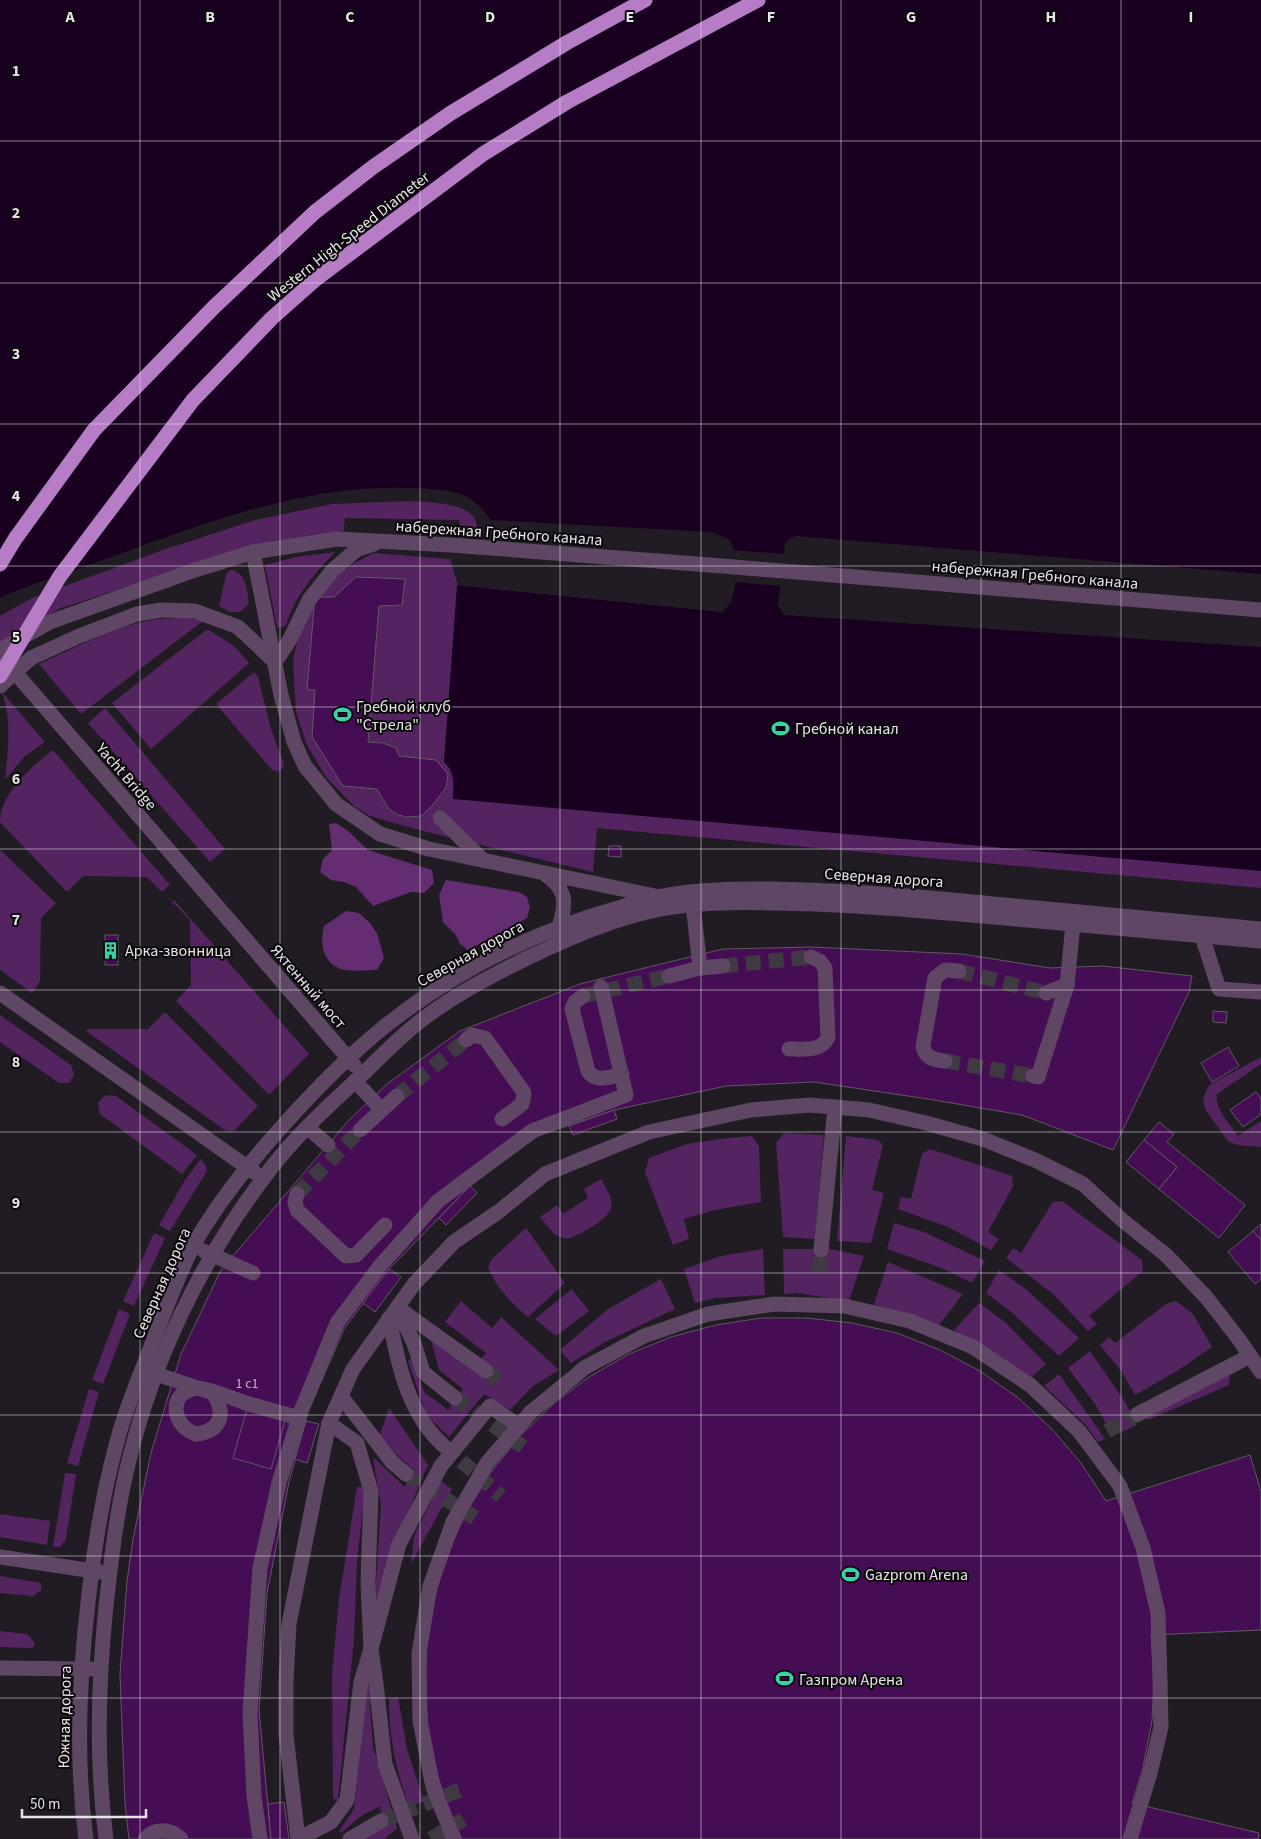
<svg xmlns="http://www.w3.org/2000/svg" width="1261" height="1839" font-family="'Source Sans 3',sans-serif">
<style>
.green{fill:#53245f}
.forest{fill:#642d72}
.water{fill:#190020}
.pier{fill:#211c23}
.building{fill:#450d53;stroke:#5f5961}
.lines{fill:none;stroke-linecap:round;stroke-linejoin:round}
.minor-tunnel{stroke:#3f3a41;stroke-width:15;stroke-dasharray:15 8;stroke-linecap:butt}
.minor{stroke:#5e4664;stroke-width:15}
.highway{stroke:#b67cc6;stroke-width:15}
.minor-bridge{stroke:#5e4664;stroke-width:15}
.highway-bridge{stroke:#b67cc6;stroke-width:15}
.grid{fill:none;stroke:#e8e4e9;stroke-width:1;stroke-opacity:0.55}
.labels{text-anchor:middle;stroke-width:4;stroke-linejoin:round;paint-order:stroke}
.number-label{font-size:14px;fill:#bfaec4}
.street-label{font-size:16px;fill:#e8e4e9;stroke:#09070a}
.poi-label{font-size:16px;fill:#e8e4e9;stroke:#09070a;text-anchor:start}
.grid-label{font-size:16px;text-anchor:middle;font-weight:bold;fill:#e8e4e9;stroke:#09070a;stroke-width:4;stroke-linejoin:round;paint-order:stroke}
</style>
<rect width="100%" height="100%" fill="#211c23"/>
<g class="green">
<path d="M409,501C426,502 460,502 473,516C476,519 477,526 479,530H470V538H461L459,520L345,518L343,536L175,571L61,608L0,643V616L32,598L166,549L255,520L332,504Z"/>
<path d="M335,552C313,576 295,595 286,626L277,628L265,565L296,557Z"/>
<path d="M374,553L450,559L458,585L723,612L1261,647V888L597,828L593,872L427,832L370,816L354,806L326,777L307,745L296,712L293,661L300,627L335,576L356,562Z"/>
<path d="M230,570C245,570 249,593 248,605L240,612H230L219,606L226,575Z"/>
<path d="M189,618L203,621L81,714L39,664C77,647 117,625 158,619C169,618 179,618 189,618Z"/>
<path d="M209,630L234,646L249,663L151,749L112,703L205,631Z"/>
<path d="M254,672L258,677L271,729L284,764V767L278,772L272,770L216,704Z"/>
<path d="M2,692L45,742L24,757L5,780C8,750 12,720 2,692Z"/>
<path d="M105,708L225,849L210,862L88,723Z"/>
<path d="M53,750L170,885L162,892L147,877L83,876L67,892L0,822C0,794 32,766 53,750Z"/>
<path d="M0,850L56,903L41,918L40,981L32,993L0,970Z"/>
<path d="M174,900L309,1054L269,1095L176,1001L191,985L190,920L172,902Z"/>
<path d="M165,1012L258,1106L234,1131H226L86,1031L88,1029H148Z"/>
<path d="M0,1015L71,1065L74,1075L69,1083H59L0,1042Z"/>
<path d="M1261,1057V1064L1217,1094C1214,1108 1230,1124 1238,1136L1261,1121V1147L1237,1145L1228,1141L1205,1109L1203,1098L1209,1085Z"/>
<path d="M107,1095L116,1096L197,1155L182,1174L100,1114L98,1103L103,1097Z"/>
<path d="M784,1133L824,1135L815,1239L783,1237L776,1143Z"/>
<path d="M752,1136L759,1146L761,1202L715,1210L684,1219L689,1239L673,1245L645,1172L649,1158L687,1144L719,1139Z"/>
<path d="M846,1136L878,1140L883,1145L872,1190L884,1193L871,1243L837,1241Z"/>
<path d="M930,1149L1012,1176L1013,1186L988,1232L999,1239L991,1250L948,1227L898,1209L901,1197L911,1199L922,1154Z"/>
<path d="M201,1159L206,1166L207,1171L170,1231L159,1225L185,1180Z"/>
<path d="M601,1179C614,1201 618,1210 595,1225C585,1231 577,1236 566,1239L554,1234L540,1217L557,1205L563,1214L588,1198L584,1189Z"/>
<path d="M1062,1201L1142,1260L1143,1271L1089,1316L1097,1324L1088,1331L1053,1294L1006,1258L1013,1248L1021,1253L1053,1202Z"/>
<path d="M894,1223L924,1232L985,1261L972,1283L944,1269L887,1249Z"/>
<path d="M526,1228L565,1283L528,1317C512,1304 495,1286 488,1267L492,1259Z"/>
<path d="M154,1233L165,1238L134,1306L123,1301Z"/>
<path d="M763,1249L765,1295L715,1298L695,1303L684,1269L721,1256Z"/>
<path d="M783,1249H830L864,1256L849,1301L797,1293L784,1294Z"/>
<path d="M888,1262L963,1294L939,1325L873,1307Z"/>
<path d="M999,1270L1027,1290L1079,1338L1059,1356L1010,1311L986,1293Z"/>
<path d="M661,1279L675,1309L605,1342L571,1363L560,1350L608,1309Z"/>
<path d="M572,1289L589,1311L556,1336L535,1319Z"/>
<path d="M461,1301L492,1328L501,1317L559,1370L533,1386L510,1410L484,1394L449,1437L426,1414L408,1361L412,1358L424,1392L448,1410L463,1389L439,1370L431,1340L474,1367L486,1353L445,1322Z"/>
<path d="M1176,1301L1193,1314L1212,1347L1177,1371L1135,1395L1122,1372L1100,1345L1109,1337L1115,1343L1166,1304Z"/>
<path d="M979,1303L1005,1322L1046,1364L1032,1377L954,1330Z"/>
<path d="M119,1309L130,1314L103,1384L92,1380Z"/>
<path d="M1090,1351L1125,1402L1137,1425L1113,1436L1095,1404L1068,1368Z"/>
<path d="M1226,1373L1230,1376L1229,1385L1148,1420L1146,1416Z"/>
<path d="M1059,1374L1105,1439L1098,1442L1086,1425L1044,1386Z"/>
<path d="M89,1389L99,1392L78,1466L67,1463Z"/>
<path d="M389,1408L428,1465C407,1513 388,1561 374,1612L381,1505L373,1457L405,1487L414,1470L398,1456L380,1435Z"/>
<path d="M65,1473L76,1474L66,1539L60,1547H53Z"/>
<path d="M441,1481L452,1489L411,1564L414,1536Z"/>
<path d="M357,1487H365L357,1563L354,1639L338,1800L333,1799L332,1674L339,1599Z"/>
<path d="M0,1514L50,1521L47,1545L0,1537Z"/>
<path d="M0,1576L41,1583V1590L33,1596L0,1593Z"/>
<path d="M0,1631L27,1634L35,1643L33,1648L0,1647Z"/>
<path d="M368,1677L373,1747L397,1828L385,1839H361L383,1824L380,1806L361,1816L341,1833L339,1831L354,1809Z"/>
<path d="M398,1697L407,1749L424,1801L409,1807C396,1769 389,1739 389,1699Z"/>
</g>
<g class="forest">
<path d="M336,823L348,831L368,850L432,870L434,883L424,893L411,892L373,906L356,887L344,882L331,880L320,872L323,859L332,850L329,824Z"/>
<path d="M446,880L519,892L527,897L530,907L527,918L468,950L460,944L455,934L443,922L439,895Z"/>
<path d="M346,911L359,913L369,922L377,933L384,958L377,970C368,970 349,972 341,969C322,962 320,943 324,926Z"/>
</g>
<path class="water" d="M0,0H1261V574L795,536L789,539L785,544L778,605L784,615L1261,647V871L453,799C453,783 456,773 444,762L457,585L723,612L731,602L735,587L737,558L730,540L711,532L490,520C471,488 445,490 411,488C301,484 204,524 103,560C80,568 58,576 35,584C23,589 11,592 0,598Z"/>
<path class="pier" d="M731,550L786,554L782,586L733,582L735,558Z"/>
<g class="building">
<path d="M356,577L405,579L402,605L379,606L368,742L383,743L396,748L399,756L436,760L448,774L446,788L431,807L421,816L406,817L396,814L388,808L377,789L343,786L312,737L315,690H307L315,597H334Z"/>
<path d="M609,846H621V857L608,856Z"/>
<rect x="105" y="935" width="13" height="30"/>
<path d="M811,947L962,954L1050,968L1103,966L1192,976L1189,992L1113,1150L1022,1115L928,1099L814,1082L726,1086L614,1110L538,1136L470,1186L389,1269L344,1329L308,1412L289,1482L267,1593L259,1710L271,1839H129L125,1803L120,1674L127,1581L133,1539L151,1453L181,1354L221,1270L349,1120L387,1084L460,1031L580,984L665,963L723,949Z"/>
<path d="M1213,1011L1227,1012L1226,1023L1213,1022Z"/>
<path d="M1228,1047L1239,1066L1212,1082L1201,1063Z"/>
<path d="M1256,1092L1261,1099V1114L1243,1127L1230,1110Z"/>
<path d="M614,1110L617,1119L573,1135L569,1126Z"/>
<path d="M1159,1122L1174,1134L1167,1142L1245,1205L1219,1238L1159,1189L1177,1167L1144,1140Z"/>
<path d="M1144,1140L1177,1167L1159,1189L1126,1162Z"/>
<path d="M470,1186L477,1193L446,1225L439,1218Z"/>
<path d="M1261,1224V1240L1253,1231Z"/>
<path d="M1253,1231L1261,1240V1279L1255,1284L1228,1252Z"/>
<path d="M389,1269L401,1277L375,1312L363,1303Z"/>
<path d="M761,1318H807L852,1323L897,1333L940,1350L980,1371L1017,1397L1051,1428L1081,1463L1106,1501L1250,1455L1261,1492V1630L1151,1635L1154,1680L1152,1721L1142,1772L1132,1803L1259,1833L1258,1839H462L452,1820L438,1777L428,1732L425,1687L427,1641L435,1596L448,1552L467,1511L491,1472L520,1436L553,1404L589,1377L629,1354L671,1337L716,1325Z"/>
<path d="M250,1398L288,1410L271,1469L233,1458Z"/>
<path d="M306,1421L319,1424L307,1463L295,1459Z"/>
<path d="M284,1802L289,1839H271L268,1804Z"/>
</g>
<g class="lines">
<g class="minor-tunnel">
<path d="M723,966L811,957"/>
<path d="M959,971L1046,993"/>
<path d="M583,996L669,976"/>
<path d="M945,1061L1033,1076"/>
<path d="M397,1096L466,1040"/>
<path d="M297,1194L360,1130"/>
<path d="M819,1272L821,1250"/>
<path d="M486,1371L501,1382"/>
<path d="M455,1398L525,1448"/>
<path d="M1107,1431L1138,1414"/>
<path d="M444,1446L501,1496"/>
<path d="M406,1474L475,1518"/>
<path d="M381,1821L460,1790"/>
<path d="M431,1839L469,1816"/>
</g>
<g class="minor">
<path d="M253,552L281,695L294,742L305,766L336,804L380,834L429,849L655,896"/>
<path d="M0,650L50,622L195,570L253,552L337,539L451,545L710,565L1261,610"/>
<path d="M275,662L289,641L309,600L332,571L356,550L374,544"/>
<path d="M0,686L31,658L79,636L137,614L161,610L195,611L238,627L275,662"/>
<path d="M440,818L484,861"/>
<path d="M545,874C567,890 567,902 559,927L562,934"/>
<path d="M693,904L700,968"/>
<path d="M229,920L354,1065"/>
<path d="M1202,936L1219,989L1261,992"/>
<path d="M669,976L700,968L723,966"/>
<path d="M0,993L254,1172"/>
<path d="M1046,993L1067,985L1073,924"/>
<path d="M583,996L575,1002L572,1009L588,1071C596,1083 610,1077 622,1074"/>
<path d="M466,1040L472,1035L485,1038L523,1091L524,1094L522,1104L502,1119"/>
<path d="M789,1049C803,1049 822,1052 828,1037L825,968L820,961L811,957"/>
<path d="M945,1061C934,1060 925,1058 923,1046L935,978L945,970L959,971"/>
<path d="M1033,1076L1038,1077L1067,985"/>
<path d="M355,1081L381,1109"/>
<path d="M308,1128L328,1145"/>
<path d="M360,1130L397,1096"/>
<path d="M297,1194L295,1202L297,1210L346,1256L356,1255L385,1225"/>
<path d="M821,1250L835,1107"/>
<path d="M204,1251L253,1273"/>
<path d="M397,1308L414,1343L423,1372L455,1398"/>
<path d="M398,1308L486,1371"/>
<path d="M389,1318C398,1364 408,1414 444,1446"/>
<path d="M147,1371L213,1393C226,1413 222,1431 196,1434"/>
<path d="M341,1396L392,1462L406,1474"/>
<path d="M249,1404L299,1418"/>
<path d="M1138,1414L1250,1356"/>
<path d="M0,1557L100,1572"/>
<path d="M0,1668L91,1669"/>
<path d="M86,1839C75,1757 79,1675 89,1594C96,1534 106,1473 125,1415C134,1389 144,1364 154,1339C166,1308 178,1276 193,1246C221,1196 259,1151 298,1109C325,1080 353,1052 384,1027C453,972 533,932 618,908C632,904 647,899 662,896C698,889 734,889 771,889C831,890 892,894 952,900C1055,909 1158,919 1261,929"/>
<path d="M106,1839C96,1762 98,1683 106,1606C111,1561 116,1517 126,1473C151,1363 202,1256 272,1167C299,1132 334,1101 366,1071C383,1054 400,1037 419,1022C452,996 489,977 527,958C570,938 614,918 661,909C700,902 739,902 778,903C835,904 891,908 948,913C1052,922 1157,932 1261,941"/>
<path d="M145,1839C155,1827 171,1829 181,1839"/>
<path d="M260,1839L254,1796L250,1712L260,1568L279,1483L301,1411L337,1323L380,1266L438,1201L532,1131L626,1095L601,987"/>
<path d="M298,1839L286,1735V1681L289,1624L329,1423L353,1369L414,1284L454,1242L498,1212L545,1174L649,1132L751,1110L810,1105L869,1110L926,1123L983,1139L1035,1160L1083,1184L1122,1220L1166,1255L1184,1274L1206,1297L1238,1338L1261,1372"/>
<path d="M298,1839L331,1822L347,1800L361,1682L371,1649L368,1583L371,1491L357,1443L329,1423"/>
<path d="M350,1839L381,1821"/>
<path d="M412,1839L385,1764L376,1684L371,1649L399,1544L441,1466L490,1406L519,1426"/>
<path d="M454,1839L433,1787L420,1721L419,1653L430,1586L453,1522L487,1463L531,1412L575,1376L584,1368L644,1336L708,1314L775,1304L844,1306L910,1321L973,1347L1030,1385L1079,1431L1120,1486L1143,1548L1158,1613L1160,1681L1161,1727L1150,1773L1130,1839"/>
</g>
<path class="highway" d="M0,564L15,539L94,430L214,307L315,212L373,167L451,113L568,42L645,0"/>
<g class="minor-bridge">
<path d="M0,655L229,920"/>
<path d="M196,1434C172,1426 168,1395 193,1389C206,1386 236,1400 249,1404"/>
</g>
<path class="highway-bridge" d="M0,676L60,576L193,400L272,318L316,279L483,154L567,102L758,0"/>
</g>
<path class="grid" d="M140,0V1839M280,0V1839M420,0V1839M560,0V1839M701,0V1839M841,0V1839M981,0V1839M1121,0V1839M0,141H1261M0,283H1261M0,424H1261M0,566H1261M0,707H1261M0,849H1261M0,990H1261M0,1132H1261M0,1273H1261M0,1415H1261M0,1556H1261M0,1698H1261"/>
<defs>
<symbol id="stadium-bare" viewBox="-9 -9 18 18"><path d="M0-5a6.5 5 0 1 0 0 10a6.5 5 0 1 0 0-10ZM-3.5-1.8h7v3.6h-7Z" fill="#35d4a7" stroke="#09070a" stroke-width="2.5" paint-order="stroke"/></symbol>
<symbol id="building-bare" viewBox="-9 -9 18 18"><path d="M-4-6H4V6H1V3H-1V6H-4ZM-2.5-4.3h1.7v1.8h-1.7ZM.8-4.3h1.7v1.8H.8ZM-2.5-1h1.7V.8h-1.7ZM.8-1h1.7V.8H.8Z" fill="#35d4a7" stroke="#09070a" stroke-width="2.5" paint-order="stroke"/></symbol>
</defs>
<g fill-rule="evenodd">
<use href="#stadium-bare" x="330" y="702" width="25" height="25"/>
<use href="#stadium-bare" x="768" y="716" width="25" height="25"/>
<use href="#building-bare" x="98" y="938" width="25" height="25"/>
<use href="#stadium-bare" x="838" y="1562" width="25" height="25"/>
<use href="#stadium-bare" x="772" y="1666" width="25" height="25"/>
</g>
<g class="labels">
<g class="number-label">
<text x="247" y="1388">1 с1</text>
</g>
<g class="street-label">
<text transform="translate(348 236) rotate(-38)" y="6">Western High-Speed Diameter</text>
<text transform="translate(499 532) rotate(4)" y="6">набережная Гребного канала</text>
<text transform="translate(1035 574) rotate(5)" y="6">набережная Гребного канала</text>
<text transform="translate(127 776) rotate(49)" y="6">Yacht Bridge</text>
<text transform="translate(884 877) rotate(4)" y="6">Северная дорога</text>
<text transform="translate(470 953) rotate(-29)" y="6">Северная дорога</text>
<text transform="translate(309 986) rotate(49)" y="6">Яхтенный мост</text>
<text transform="translate(161 1283) rotate(-66)" y="6">Северная дорога</text>
<text transform="translate(64 1717) rotate(-89)" y="6">Южная дорога</text>
</g>
<g class="poi-label">
<text x="356" y="712">Гребной клуб<tspan x="356" dy="18">"Стрела"</tspan></text>
<text x="795" y="734">Гребной канал</text>
<text x="125" y="956">Арка-звонница</text>
<text x="865" y="1580">Gazprom Arena</text>
<text x="799" y="1685">Газпром Арена</text>
</g>
</g>
<g class="grid-label">
<text x="70" y="22">A</text>
<text x="210" y="22">B</text>
<text x="350" y="22">C</text>
<text x="490" y="22">D</text>
<text x="630" y="22">E</text>
<text x="771" y="22">F</text>
<text x="911" y="22">G</text>
<text x="1051" y="22">H</text>
<text x="1191" y="22">I</text>
<text x="16" y="76">1</text>
<text x="16" y="218">2</text>
<text x="16" y="359">3</text>
<text x="16" y="501">4</text>
<text x="16" y="642">5</text>
<text x="16" y="784">6</text>
<text x="16" y="925">7</text>
<text x="16" y="1067">8</text>
<text x="16" y="1208">9</text>
</g>
<path d="M22 1809v8h124v-8" fill="none" stroke="#e8e4e9" stroke-width="2.5"/>
<text x="30" y="1809" font-size="15" fill="#e8e4e9" stroke="#09070a" stroke-width="4" paint-order="stroke">50 m</text>
</svg>
